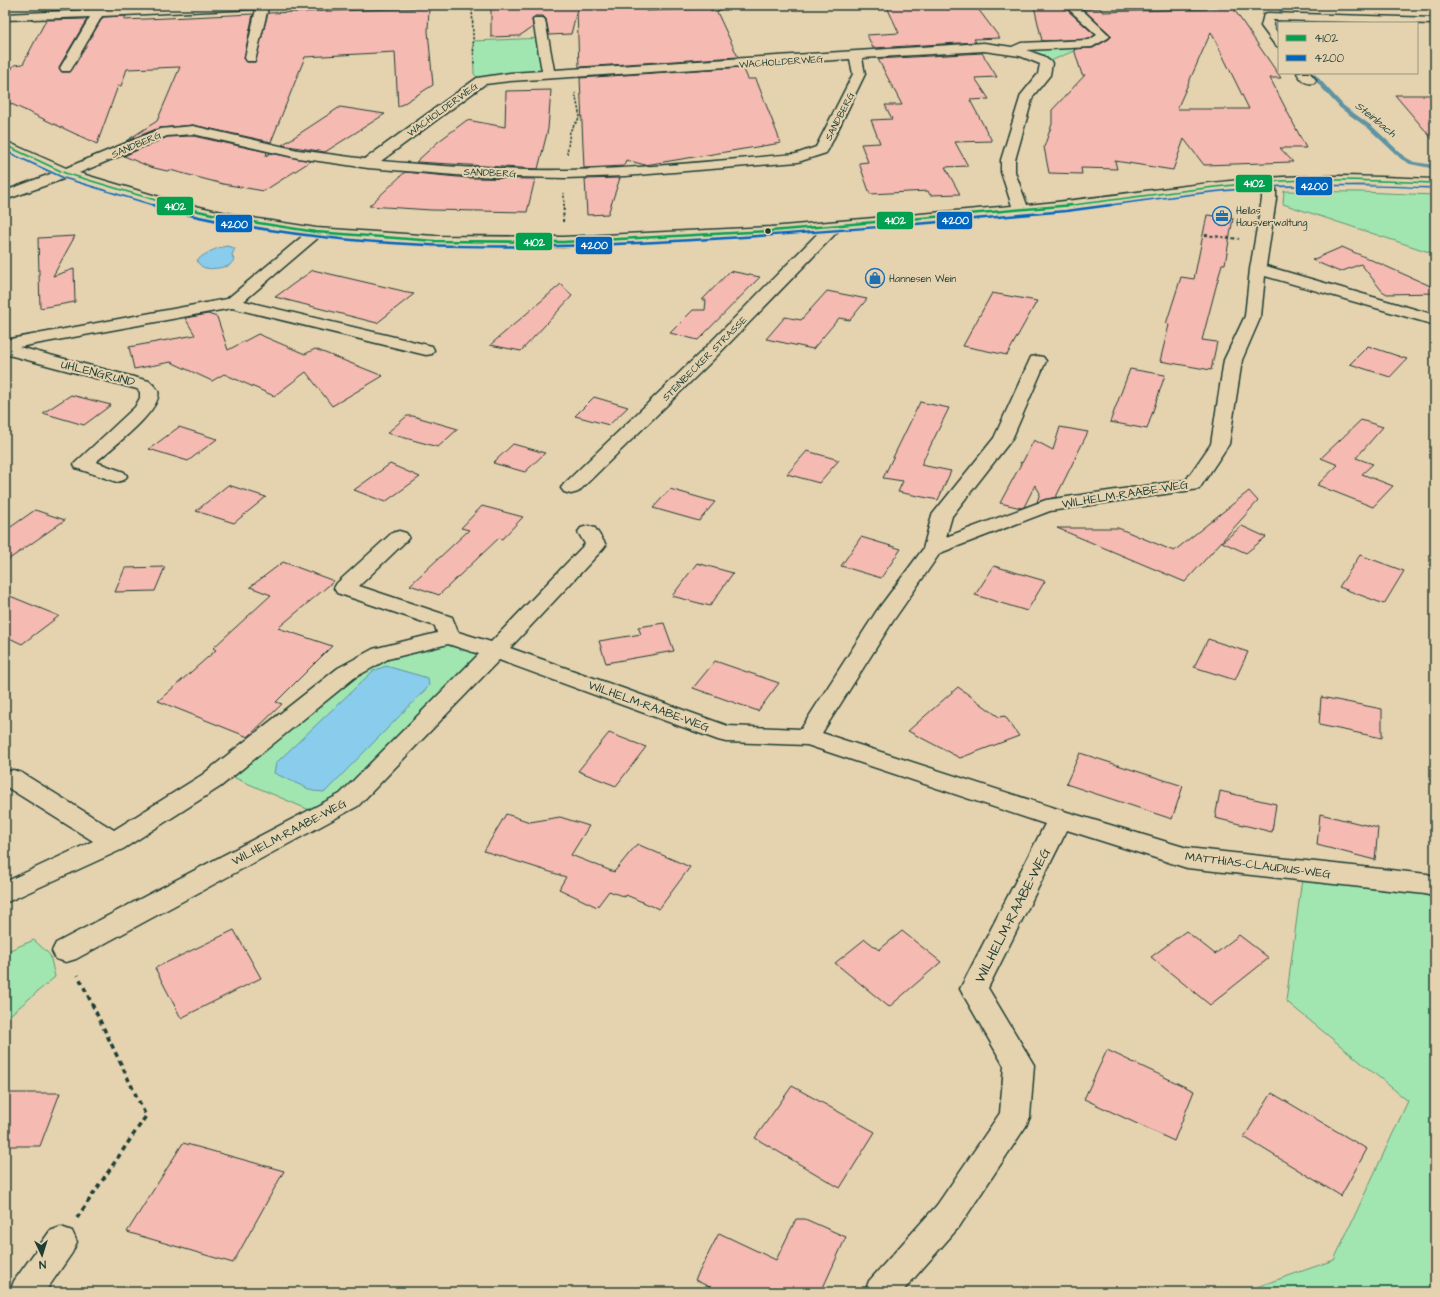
<svg xmlns="http://www.w3.org/2000/svg" width="1440" height="1297" font-family="'Architects Daughter',sans-serif">
<style>
.green{fill:#a1e6b1;stroke:#609272}
.water{fill:#8acceb;stroke:#5f93a2}
.lines{fill:none;stroke-linecap:round;stroke-linejoin:round}
.stream{fill:#5f93a2;fill-rule:evenodd}
.building{fill:#f5bab1;stroke:#1f3d34;fill-rule:evenodd}
.minor-casing{stroke:#1f3d34;stroke-width:3}
.path-far2{stroke:#1f3d34;stroke-width:1.5;stroke-dasharray:2.5 1.5;stroke-linecap:butt}
.path-far1{stroke:#1f3d34;stroke-width:2;stroke-dasharray:3 2.5;stroke-linecap:butt}
.path{stroke:#1f3d34;stroke-width:3.5;stroke-dasharray:5 4;stroke-linecap:butt}
.minor{fill:#e5d3b0;fill-rule:evenodd}
.bus-1-far1-casing{stroke:#e5d3b0;stroke-width:3}
.bus-1-casing{stroke:#e5d3b0;stroke-width:5}
.bus-2-far1-casing{stroke:#e5d3b0;stroke-width:3}
.bus-2-casing{stroke:#e5d3b0;stroke-width:5}
.bus-1-far1{stroke:#02a150;stroke-width:1.5}
.bus-1{stroke:#02a150;stroke-width:2.5}
.bus-2-far1{stroke:#0065bd;stroke-width:1.5}
.bus-2{stroke:#0065bd;stroke-width:2.5}
.bus-dot{fill:#1f3d34;stroke:#e5d3b0;stroke-width:1.5}
.labels{text-anchor:middle;stroke-width:4;stroke-linejoin:round;paint-order:stroke}
.far-street-label{font-size:10px;fill:#1f3d34;stroke:#e5d3b0}
.far-poi-label{font-size:10px;fill:#1f3d34;stroke:#e5d3b0;text-anchor:start}
.far-water-label{font-size:11px;font-style:italic;fill:#2a4b46;stroke:#e5d3b0}
.street-label{font-size:12px;fill:#1f3d34;stroke:#e5d3b0}
.near-street-label{font-size:14px;fill:#1f3d34;stroke:#e5d3b0}
.line-badge{stroke:#e5d3b0;stroke-width:1.5}
.badge-label{font-size:11px;text-anchor:middle;font-weight:bold;fill:#fff}
</style>
<rect width="100%" height="100%" fill="#e5d3b0"/>
<filter id="ink" filterUnits="userSpaceOnUse"><feTurbulence type="fractalNoise" baseFrequency=".025" numOctaves="2"/><feDisplacementMap in="SourceGraphic" scale="8" xChannelSelector="R" yChannelSelector="G"/><feConvolveMatrix kernelMatrix="1 2 1 2 8 2 1 2 1" color-interpolation-filters="sRGB"/></filter>
<g filter="url(#ink)">
<g class="green">
<path d="M543,38L549,74L481,81L474,74L473,41Z"/>
<path d="M1092,43L1046,63L1021,47Z"/>
<path d="M1284,191L1360,192L1435,195V254L1283,204Z"/>
<path d="M449,637L495,651L321,815L221,772L346,673Z"/>
<path d="M1303,871L1435,887V1292H1242L1334,1260L1408,1101L1286,1001Z"/>
<path d="M34,940L50,955L55,977L5,1019V952Z"/>
</g>
<g class="water">
<path d="M227,246L235,248L232,255L234,260L229,266C218,268 201,273 197,260C206,253 215,248 227,246Z"/>
<path d="M386,666L428,678L429,686L325,792L313,791L274,773L276,763L373,671Z"/>
</g>
<g class="lines">
<g class="stream">
<path d="M1281,5H1285L1280,23H1279V30L1275,26Z"/>
<path d="M1308,73H1314L1344,106L1373,127L1405,157L1414,162L1435,165V169L1410,164L1401,159L1369,129L1340,108Z"/>
</g>
</g>
<g class="building">
<path d="M54,5H133L132,7L51,10Z"/>
<path d="M577,5H646V11L709,9L712,11L717,12L738,57L579,67L577,10L571,34L549,35L546,19L543,16H535L532,20L533,27L519,36L491,37V7Z"/>
<path d="M886,5H975L1000,38L974,39L976,42L873,48L867,35L899,33Z"/>
<path d="M1034,6L1063,7V9H1066L1095,35L1089,39L1042,41Z"/>
<path d="M429,8L428,31L433,85L398,107L395,52L305,57L271,142L193,125L159,128L126,141L157,121L180,67L127,69L121,86H118L97,144L5,101V80L14,65L23,64L46,20L87,19L59,67L62,72H70L103,17L126,16L124,20L253,14L244,58L247,62H255L268,13Z"/>
<path d="M1100,8L1103,12L1233,8L1281,78H1270L1306,148H1280L1293,162L1204,165L1184,139L1173,170L1115,161L1117,169L1081,168L1082,174L1049,173L1044,147L1052,124V110L1085,75H1082L1074,49L1093,48L1109,39L1112,36L1083,9ZM1211,32L1249,109H1177Z"/>
<path d="M982,53L997,77L975,78L989,99L970,100L992,141L955,142L968,166L945,167L960,194L930,195L928,191L870,194L859,163L868,162L861,144L880,143L871,120L892,119L885,105H902L878,59Z"/>
<path d="M743,67L748,79H756L781,143L645,165L626,160L624,166L584,168L580,78Z"/>
<path d="M551,90L548,129L538,169L416,162L439,141L467,120L505,127L506,91Z"/>
<path d="M1395,95H1435V142Z"/>
<path d="M340,107L385,114L325,152L282,145Z"/>
<path d="M193,136L267,152L266,156L270,153L311,161L264,191L223,184L170,170L167,171L150,167L124,156L167,137Z"/>
<path d="M405,172L468,178L535,179L527,212L431,210L369,206Z"/>
<path d="M620,178L608,214L587,215L585,179Z"/>
<path d="M1207,215L1233,218L1225,264H1222L1202,340L1217,342L1211,370L1160,361L1169,325L1166,324L1181,277L1194,279Z"/>
<path d="M75,236L53,276L74,269L75,302L40,308L38,238Z"/>
<path d="M1342,247L1435,288V293L1387,294L1382,291L1361,264L1340,272L1312,260Z"/>
<path d="M313,270L403,291L402,292L414,294L377,323L275,297Z"/>
<path d="M730,271L760,277L698,340L670,333L693,310H705L706,300H702Z"/>
<path d="M561,284L572,296L521,351L490,345Z"/>
<path d="M827,291L867,299L850,320L839,318L813,349L766,339L785,317L801,320Z"/>
<path d="M992,293L1037,301L1007,355L963,346Z"/>
<path d="M208,314L217,317L228,350L258,334L305,354L315,349L383,376L332,406L306,372L274,396L224,374L212,381L171,362L134,369L129,347L195,335L185,318Z"/>
<path d="M1368,346L1407,359L1390,377L1350,364Z"/>
<path d="M1130,369L1165,375L1147,429L1110,422Z"/>
<path d="M71,395L111,405L84,425L43,413Z"/>
<path d="M594,397L628,407L609,425L575,416Z"/>
<path d="M920,402L949,408L921,465L951,471L938,500L898,492L903,481L883,478Z"/>
<path d="M407,416H413L458,429L438,447L387,433Z"/>
<path d="M1361,420L1383,427L1356,458L1373,464L1362,474L1393,486L1373,507L1317,485L1338,465L1321,458Z"/>
<path d="M179,427L217,439L188,461L149,449Z"/>
<path d="M1060,427L1088,432L1056,497L1037,502L1040,493L1035,485L1024,507L1021,508L1000,503L1021,464L1020,462L1022,463L1034,440L1053,450Z"/>
<path d="M513,444L545,453L525,472L493,463Z"/>
<path d="M807,451L839,460L819,483L787,474Z"/>
<path d="M390,464L420,477L385,502L354,490Z"/>
<path d="M228,485L266,497L234,523L196,511Z"/>
<path d="M670,489L715,502L699,521L653,508Z"/>
<path d="M1249,491L1258,501L1185,582L1057,528H1118L1174,551Z"/>
<path d="M482,506L523,517L502,539L499,538L439,595L410,585L469,530L461,528Z"/>
<path d="M35,510L65,520L5,562V531Z"/>
<path d="M1242,526L1266,537L1246,553L1222,542Z"/>
<path d="M861,537L901,549L881,578L841,566Z"/>
<path d="M1360,555L1404,571L1384,604L1339,587Z"/>
<path d="M283,562L334,581L278,628L332,646L276,702L282,704L248,737L158,701L216,650L213,648L271,595L250,587Z"/>
<path d="M697,563L733,573L710,606L672,596Z"/>
<path d="M994,566L1045,581L1027,611L975,595Z"/>
<path d="M165,567L155,591L115,592L125,568Z"/>
<path d="M5,594L59,616L22,644L5,636Z"/>
<path d="M664,623L674,651L606,663L599,641L641,634L638,627Z"/>
<path d="M1208,639L1248,652L1235,680L1194,667Z"/>
<path d="M715,661L779,683L758,711L693,688Z"/>
<path d="M958,687L999,717L1005,716L1019,736L960,758L908,731Z"/>
<path d="M1321,697L1382,709V738L1319,725Z"/>
<path d="M609,733L646,747L616,786L578,771Z"/>
<path d="M1080,753L1183,786L1172,819L1066,784Z"/>
<path d="M1220,791L1276,804L1272,832L1215,818Z"/>
<path d="M506,814L530,822L560,817L589,826L571,855L614,872L637,844L690,867L659,909L626,895L625,897L609,891L597,907L559,889L566,877L484,851Z"/>
<path d="M1320,814L1378,828L1375,860L1317,845Z"/>
<path d="M234,930L261,978L181,1018L155,968Z"/>
<path d="M902,931L941,962L889,1007L835,963L865,939L879,950Z"/>
<path d="M1186,931L1215,954L1239,935L1269,958L1210,1005L1151,957Z"/>
<path d="M1107,1050L1194,1091L1174,1141L1084,1099Z"/>
<path d="M792,1086L875,1132L840,1188L755,1138Z"/>
<path d="M5,1093H60L40,1146H5Z"/>
<path d="M1272,1093L1367,1149L1341,1196L1244,1137Z"/>
<path d="M183,1143L284,1171L233,1263L127,1232Z"/>
<path d="M796,1219H805L846,1237L821,1292H720L695,1280L719,1233L776,1260Z"/>
</g>
<g class="lines">
<defs>
<g id="minor">
<path d="M197,5H277L275,7L268,8L255,61H247L245,58L256,9L102,16L72,68L70,71H62L60,68L90,17L5,20V14Z"/>
<path d="M709,5H721L722,8L716,11L712,10Z"/>
<path d="M1064,5H1077L1110,36L1108,38L1092,47L1026,50L1043,56L1052,63L1050,75L1033,96L1015,160V172L1027,205C1107,198 1187,183 1268,178C1324,174 1379,177 1435,179V187L1355,184L1276,186V199L1266,266L1435,315V325L1265,276L1261,316L1242,360L1229,444L1199,489L1050,511L940,553L893,621L822,733L1067,812L1187,848L1427,874L1435,877V897L1425,894L1187,868L1067,830L988,988L1034,1065L1030,1117L1026,1126L959,1227L902,1292H865L869,1281L937,1205L1000,1113L1004,1066L960,989L1045,824L807,745L726,742L718,740L499,660L358,806L76,959L66,962L56,959L52,951L56,943L340,794L479,654L448,644L388,659L354,678L220,787L123,849L5,903V882L93,841L5,786V773L13,770L22,773L114,830L202,775L338,668L373,649L437,633L435,626L337,593L334,588L337,583L392,533L399,531L406,533L409,537L406,541L359,586L452,617L458,632L491,642L585,544L578,532L581,528L588,526L595,528L606,545L603,549L510,648L728,726L801,729L876,612L923,549L932,515L994,438L1031,357L1037,356L1043,357L1046,361L1012,439L952,516L946,537L1046,500L1186,480L1211,444L1224,360L1245,316L1250,269L1262,199V187L1201,192L1066,210L839,230L711,362L578,492L571,494L564,492L561,488L564,484L699,354L820,231L771,235L563,247L435,246L319,237L244,301L432,346L434,350L432,354L426,355L232,308L19,347L149,381C152,384 156,387 158,391C164,409 109,450 96,462L124,472L127,476L124,480L117,482L76,468L74,464L135,407L140,398V392L137,389L5,354V340L227,299L304,235L240,224L170,209L66,178L5,200V191L53,173L5,150V141L66,168L160,129L193,126L298,150L365,159L477,78L510,73L542,71L533,20L535,18H543L545,20L554,70L984,43L1012,47L1021,43L1089,40L1097,35ZM984,51L1020,56L1040,64L1038,74L1021,95L1001,160V172L1012,206L771,227L563,237L435,236L316,228L240,216L173,201L79,173L167,136L193,134L298,158L368,168L468,176L565,178L625,176L798,162L826,153L828,150L865,74L862,58ZM850,59L853,74L816,147L796,154C720,160 643,169 566,170C504,171 443,166 381,161L485,84L510,81Z"/>
<path d="M1268,13L1435,18V24L1273,20V26L1279,35V47L1275,45L1261,26L1264,14Z"/>
<path d="M1297,73H1310L1316,80L1314,83C1306,85 1301,80 1297,73Z"/>
<path d="M61,1227L72,1231L77,1242L72,1253L45,1292H10L14,1281L50,1231Z"/>
</g>
</defs>
<use href="#minor" class="minor-casing"/>
<g class="path-far2">
<path d="M472,5L474,64"/>
<path d="M567,154L570,131L580,117L575,93"/>
<path d="M564,206V193"/>
</g>
<g class="path-far1">
<path d="M563,222L564,205"/>
<path d="M1205,235L1239,239"/>
</g>
<path class="path" d="M77,1218L146,1116L78,975"/>
<use href="#minor" class="minor"/>
<defs>
<g id="bus-1-far1">
<path d="M5,145L65,173L175,206"/>
<path d="M1065,206C1132,198 1200,187 1268,182C1323,178 1379,181 1435,183"/>
</g>
<path id="bus-1" d="M170,205L240,220L316,232L435,241L563,242L771,231L1073,205"/>
<g id="bus-2-far1">
<path d="M5,151L64,178L156,206"/>
<path d="M1103,206C1158,199 1213,190 1268,187C1324,184 1380,186 1435,188"/>
</g>
<path id="bus-2" d="M153,205C191,217 231,224 270,230C398,250 528,249 657,242C793,235 930,223 1066,211L1111,205"/>
</defs>
<use href="#bus-1-far1" class="bus-1-far1-casing"/>
<use href="#bus-1" class="bus-1-casing"/>
<use href="#bus-2-far1" class="bus-2-far1-casing"/>
<use href="#bus-2" class="bus-2-casing"/>
<use href="#bus-1-far1" class="bus-1-far1"/>
<use href="#bus-1" class="bus-1"/>
<use href="#bus-2-far1" class="bus-2-far1"/>
<use href="#bus-2" class="bus-2"/>
</g>
</g>
<defs>
<symbol id="office-ring" viewBox="-11 -11 22 22"><circle r="9.5" fill="#e5d3b0" stroke="#1f6fb2" stroke-width="1.5"/><path d="M-6-3h4V-5.5h4V-3h4V5H-6ZM-1-4.5V-3h2v-1.5ZM-6 0V1H6V0Z" fill="#1f6fb2"/></symbol>
<symbol id="shop-ring" viewBox="-11 -11 22 22"><circle r="9.5" fill="#e5d3b0" stroke="#1f6fb2" stroke-width="1.5"/><path d="M-5-2.5h2.3a2.7 3.5 0 0 1 5.4 0H5L5.5 6h-11ZM-1.5-2.5h3a1.5 2.3 0 0 0-3 0Z" fill="#1f6fb2"/></symbol>
</defs>
<g fill-rule="evenodd">
<use href="#office-ring" x="1211" y="205" width="22" height="22"/>
<use href="#shop-ring" x="864" y="267" width="22" height="22"/>
</g>
<circle class="bus-dot" cx="768" cy="231" r="3.5"/>
<g class="labels">
<g class="far-street-label">
<text transform="translate(781 61) rotate(-4)" y="4">WACHOLDERWEG</text>
<text transform="translate(442 109) rotate(-36)" y="4">WACHOLDERWEG</text>
<text transform="translate(839 116) rotate(-63)" y="4">SANDBERG</text>
<text transform="translate(136 144) rotate(-23)" y="4">SANDBERG</text>
<text transform="translate(490 172) rotate(2)" y="4">SANDBERG</text>
<text transform="translate(704 358) rotate(-45)" y="4">STEINBECKER STRASSE</text>
</g>
<g class="far-poi-label">
<text x="1236" y="214">Hellas<tspan x="1236" dy="12">Hausverwaltung</tspan></text>
<text x="889" y="282">Hannesen Wein</text>
</g>
<g class="far-water-label">
<text transform="translate(1376 119) rotate(39)" y="4">Steinbach</text>
</g>
<g class="street-label">
<text transform="translate(98 373) rotate(14)" y="4">UHLENGRUND</text>
<text transform="translate(1125 494) rotate(-9)" y="4">WILHELM-RAABE-WEG</text>
<text transform="translate(649 706) rotate(20)" y="4">WILHELM-RAABE-WEG</text>
<text transform="translate(289 832) rotate(-28)" y="4">WILHELM-RAABE-WEG</text>
<text transform="translate(1258 865) rotate(7)" y="4">MATTHIAS-CLAUDIUS-WEG</text>
</g>
<g class="near-street-label">
<text transform="translate(1012 915) rotate(-63)" y="5">WILHELM-RAABE-WEG</text>
</g>
</g>
<g class="line-badge">
<rect x="1235" y="174" width="38" height="19" rx="4" fill="#02a150"/>
<rect x="1295" y="176" width="38" height="20" rx="4" fill="#0065bd"/>
<rect x="156" y="196" width="38" height="20" rx="4" fill="#02a150"/>
<rect x="936" y="211" width="37" height="19" rx="4" fill="#0065bd"/>
<rect x="876" y="211" width="38" height="19" rx="4" fill="#02a150"/>
<rect x="215" y="214" width="38" height="19" rx="4" fill="#0065bd"/>
<rect x="515" y="232" width="38" height="19" rx="4" fill="#02a150"/>
<rect x="575" y="236" width="38" height="19" rx="4" fill="#0065bd"/>
</g>
<g class="badge-label">
<text x="1254" y="187">4102</text>
<text x="1314" y="190">4200</text>
<text x="175" y="210">4102</text>
<text x="955" y="224">4200</text>
<text x="895" y="224">4102</text>
<text x="234" y="228">4200</text>
<text x="534" y="246">4102</text>
<text x="594" y="249">4200</text>
</g>
<rect width="1440" height="1297" fill="none" stroke="#e5d3b0" stroke-width="20"/>
<rect x="10" y="10" width="1420" height="1277" fill="none" stroke="#1f3d34" stroke-width="1.5" filter="url(#ink)"/>
<rect x="1278" y="22" width="140" height="52" fill="#e5d3b0" stroke="#96977e"/>
<rect x="1286" y="35" width="20" height="6" fill="#02a150" stroke="#96977e"/>
<text x="1314" y="42" font-size="12" fill="#1f3d34">4102</text>
<rect x="1286" y="55" width="20" height="6" fill="#0065bd" stroke="#96977e"/>
<text x="1314" y="62" font-size="12" fill="#1f3d34">4200</text>
<g transform="translate(42 1255) rotate(176)" stroke="#e5d3b0" stroke-width="3" paint-order="stroke">
<path d="M0-3L7 15L0 10L-7 15Z" fill="#1f3d34"/>
<text y="-6" font-size="11" font-weight="bold" text-anchor="middle" fill="#1f3d34">N</text>
</g>
</svg>
